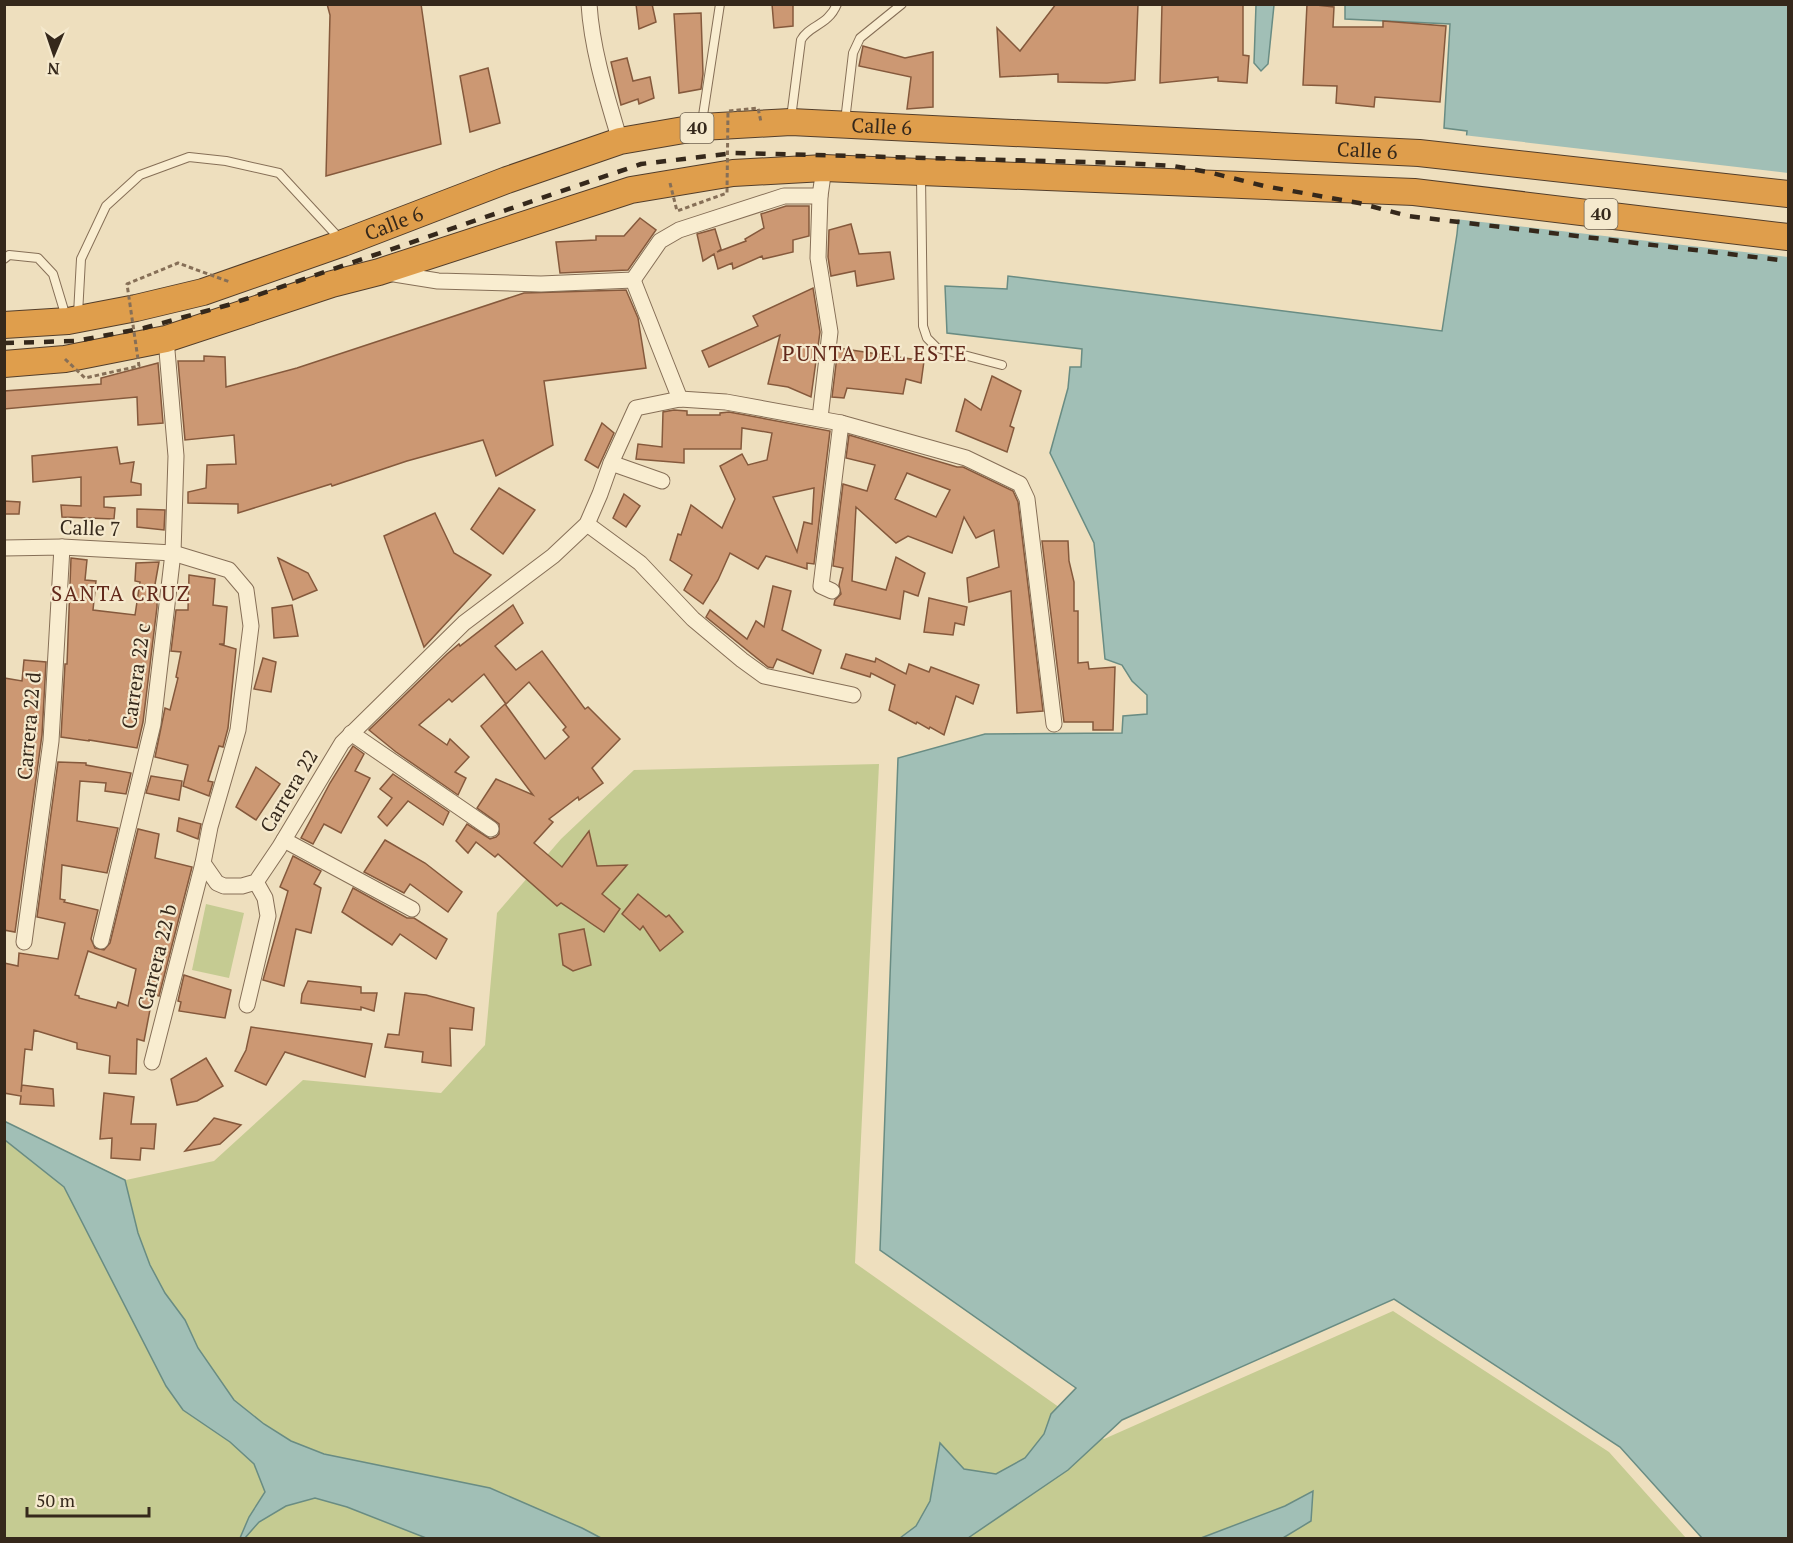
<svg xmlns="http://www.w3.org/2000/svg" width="1793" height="1543" font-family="'PT Serif',serif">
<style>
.green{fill:#c5cb92}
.water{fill:#a1bfb6;stroke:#698c83;stroke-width:1.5}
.pier{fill:#eedfbe}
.building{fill:#cc9873;stroke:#85593c;stroke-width:1.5;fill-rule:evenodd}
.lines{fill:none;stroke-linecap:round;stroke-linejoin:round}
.lane-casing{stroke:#866f57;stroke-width:10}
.street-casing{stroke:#866f57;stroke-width:17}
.highway-casing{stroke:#533e2b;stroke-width:28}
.lane{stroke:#f9edd0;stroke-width:8}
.street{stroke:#f9edd0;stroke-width:15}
.highway{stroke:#df9e4c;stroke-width:26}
.rail{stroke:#35281b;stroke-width:4.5;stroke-dasharray:10 10;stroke-linecap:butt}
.path-bridge{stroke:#866f57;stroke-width:3;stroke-dasharray:4.5 3;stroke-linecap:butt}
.labels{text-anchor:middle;stroke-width:4.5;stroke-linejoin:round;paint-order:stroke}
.shield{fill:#f5e9cd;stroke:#6f6250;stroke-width:1.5}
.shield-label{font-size:18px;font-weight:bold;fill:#35281b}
.street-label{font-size:20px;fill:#35281b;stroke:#f5e9cd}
.neighbourhood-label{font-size:21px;letter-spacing:1.5px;fill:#62291b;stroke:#f5e9cd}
</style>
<rect width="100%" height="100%" fill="#eedfbe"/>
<g class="green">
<path d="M879,764L855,1263L1104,1439L1393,1311L1609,1452L1686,1538H5L4,1121L126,1180L214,1161L303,1080L441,1093L485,1045L497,913L561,839L634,770Z"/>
<path d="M206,904L244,913L229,978L192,970Z"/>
</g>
<g class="water">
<path d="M1256,5H1274L1268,64L1261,71L1254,63Z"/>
<path d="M1345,5H1788V1538H1702L1620,1447L1394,1299L1122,1420L1068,1470L968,1538H900L916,1526L930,1501L940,1443L964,1469L996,1474L1025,1458L1044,1434L1051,1414L1076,1388L880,1250L898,758L985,734L1122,733L1123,716L1147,714V695L1132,681L1122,665L1105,659L1094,543L1050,453L1068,388L1070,367H1081L1082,349L947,333L945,286L1007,289L1008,276L1442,331L1457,234L1467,131L1444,128L1450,24L1345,19Z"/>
<path d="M4,1121L125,1180L138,1233L150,1265L165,1293L185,1320L198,1348L234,1400L264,1424L291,1441L324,1454L490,1488L582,1528L601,1538H426L347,1507L315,1498L286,1506L259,1522L245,1538H240L249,1517L265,1492L254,1464L230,1442L183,1410L166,1386L64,1187L5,1140Z"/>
<path d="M1313,1491L1311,1521L1283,1538H1201L1285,1506Z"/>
</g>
<path class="pier" d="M1463,135L1788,173V257L1455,219Z"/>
<g class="building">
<path d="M327,4H421L441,144L326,176L330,15Z"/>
<path d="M636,4H652L656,22L639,29Z"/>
<path d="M772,4H793V26L774,28Z"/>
<path d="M1056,4H1138L1135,80L1107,83L1058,82V74L1000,77L997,28L1020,51Z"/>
<path d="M1162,4H1243V55L1249,56L1247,83L1218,81V77L1160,83Z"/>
<path d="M1307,4L1334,7L1333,27H1383V21L1446,26L1440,102L1375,97L1374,107L1336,103L1337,86L1303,85Z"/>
<path d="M701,13L703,74L701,89L679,93L674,14Z"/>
<path d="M863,46L905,58L933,52V107L907,109L911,77L859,66Z"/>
<path d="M627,58L633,81L650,77L654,98L639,104L638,99L621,105L611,62Z"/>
<path d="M488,68L500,123L470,132L460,76Z"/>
<path d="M786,206H809V236L793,240V252L763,259L762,256L733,269L732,263L718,269L714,254L703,261L697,234L715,229L721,249L717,252L746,241L745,239L764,228L761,214Z"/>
<path d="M640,218L656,230L628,270L560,273L556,242L596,240V236H624Z"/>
<path d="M851,224L859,254L890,252L894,279L857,286L855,271L831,276L828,257L829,230Z"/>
<path d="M813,288L820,332L811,397L788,387L768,384L780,335L709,367L702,351L758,326L753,316Z"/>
<path d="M626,290L638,318L646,368L544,381L553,445L496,476L483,440L407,461L332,486L331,484L238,513V504L188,503V492L206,488L207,465L236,464L234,435L185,440L178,361H204V356L225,357L226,387L297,368L524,293Z"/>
<path d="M838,348L924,361L921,383L906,379L903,394L847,388L844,398L832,397Z"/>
<path d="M158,363L163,423L138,425L137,397L4,409V391L101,384V378Z"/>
<path d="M992,376L1021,391L1010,426L1014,428L1007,452L956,431L965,399L981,410Z"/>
<path d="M674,410L687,411V415H720V413L729,412L830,431L814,564L807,563V569L766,556L758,569L730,553L718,580L703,604L684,590L692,575L670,560L678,534L681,535L691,505L722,528L735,499L720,466L742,454L748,465L767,460L772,433L742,428L741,449H684V463L636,459L638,444L662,447L663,412ZM814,488L812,524L804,522L797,552L773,497Z"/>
<path d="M602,423L614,433L598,468L585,460Z"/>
<path d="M849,435L957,467H963L1013,491L1018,502L1043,711L1017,713L1011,591L969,602L967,578L999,567L994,530L976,538L964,517L952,553L908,536L896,543L856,507L852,581L886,590L896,557L925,573L918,596L904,591L900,619L834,605L835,600L841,594L839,585L843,568L833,566L843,484L867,491L875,465L846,458ZM907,473L950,490L936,517L895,499Z"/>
<path d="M117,447L120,464L134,462L131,482L141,484V495L104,497V507L115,508L114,519L62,517L61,505L81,506V477L33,482L32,456Z"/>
<path d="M499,488L535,510L503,554L471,529Z"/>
<path d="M624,494L640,506L626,527L613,518Z"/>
<path d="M4,501L20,502L19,514H4Z"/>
<path d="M137,509L165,510L164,530L137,527Z"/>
<path d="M435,513L454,553L491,575L424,647L384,536Z"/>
<path d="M1042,541H1068L1069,561L1074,582V611H1078V663L1088,662L1089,669L1115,667L1113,730H1093V722H1064Z"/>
<path d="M71,558L87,560L85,580L96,581L93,610L135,615L140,582L135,581L136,563L159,562L154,590L157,591V607L143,722L137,748L89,740V741L61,737L65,664H67Z"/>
<path d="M278,558L308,573L317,590L293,600Z"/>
<path d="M189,575L215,579L213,605L227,607L224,644H219L236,649L228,728L223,747L219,746L208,781L213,782L209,796L183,786L188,765L155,757L165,708L170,710L178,678L176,677L181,652L171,651L176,610H188Z"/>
<path d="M773,586L791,591L782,630L821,650L813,674L777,659L773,668L768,667L706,617L710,610L747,639L756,621L764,627Z"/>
<path d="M929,598L967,607L964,625L955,623L953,635L924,632Z"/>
<path d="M292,605L298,636L274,638L272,608Z"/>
<path d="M513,605L523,623L495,646L516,670L542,651L585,709L588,707L620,739L592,768L603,783L579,800L578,797L549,819L553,822L534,843L562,867L589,831L597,866L627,865L602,894L620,909L604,932L561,903L557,906L498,854L495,857L476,842L468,853L456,841L467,824L490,839L496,837L499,834V824L477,808L496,779L533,795L481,726L505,704L545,759L569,737L563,730L566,727L529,682L506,704L484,674L452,702L449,699L419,725L447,745L450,739L469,757L455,772L466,778L458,795L396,752L369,730L447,654L459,644L460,646Z"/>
<path d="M846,654L875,662L876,658L906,674L909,664L929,672L931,667L979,685L973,704L956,696L944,735L930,727L929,729L917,722L916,724L889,710L895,685L871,673L870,677L841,668Z"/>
<path d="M263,658L276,662L271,692L254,689Z"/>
<path d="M24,660L46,662L42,735L15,932L4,930V678L22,681Z"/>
<path d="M353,746L364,754L355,771L370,778L341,833L324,824L313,844L301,838L330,783Z"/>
<path d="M58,762L86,763V765L131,773L126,794L105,791L106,783L80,781L77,821L118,828L107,873L62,865L60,899L65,900L64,902L98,910L91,939L95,948L104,950L110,943L138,829L159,834L155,858L192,867L159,996L153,994L144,1041L137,1039L136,1074L109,1073L110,1056L77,1049V1043L34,1030L32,1050L25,1049L21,1092L22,1085L53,1089L54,1106L20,1104L21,1096L4,1093V963L18,966L19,953L58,959L65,923L37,917ZM88,951L136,969L128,1006L118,1002L116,1008L79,998V996L75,995Z"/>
<path d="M256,767L280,784L256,820L236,807Z"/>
<path d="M393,774L449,812L443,825L408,801L387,826L378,817L392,798L380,789Z"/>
<path d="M151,776L182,781L179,800L146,793Z"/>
<path d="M179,818L201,824L198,839L177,831Z"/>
<path d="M385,840L425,863L462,892L448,912L410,884L404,893L364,872Z"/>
<path d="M293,856L321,871L314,884L321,888L311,933L296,929L284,986L263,980L288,891L280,887Z"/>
<path d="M353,888L407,918H414L447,939L436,959L400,934L392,945L342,912Z"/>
<path d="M638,894L666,917L669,915L683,932L660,951L643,926L640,930L622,914Z"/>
<path d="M584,929L591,965L573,971L563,965L559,934Z"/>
<path d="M184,975L231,990L225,1018L179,1011L181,1002L178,1001Z"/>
<path d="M308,981L361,987V993H377L374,1011L361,1007V1010L301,1003L302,994Z"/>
<path d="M405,993L426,995L474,1008L472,1030L450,1028L451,1066L422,1062L423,1052L385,1047L388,1034L399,1035Z"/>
<path d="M251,1027L372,1044L365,1077L285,1052L266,1085L235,1071L246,1050Z"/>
<path d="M206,1058L223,1086L197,1101L177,1105L171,1079Z"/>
<path d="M104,1093L134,1097L131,1124H156L154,1149L141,1148L140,1160L111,1158L112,1138L100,1139Z"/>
<path d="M214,1118L241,1125L220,1144L185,1151Z"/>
</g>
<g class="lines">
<defs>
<g id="lane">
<path d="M791,118L801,40C809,25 828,26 837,4"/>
<path d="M845,121L853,53L860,38L902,4"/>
<path d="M702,122L720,4"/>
<path d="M921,177L923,326L927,338L937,348L1002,365"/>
<path d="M4,259L9,255L38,258L53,274L66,317"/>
<path d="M78,314L81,259L106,206L140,175L189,157L226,161L279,173L340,239"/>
</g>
<g id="street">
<path d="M589,4C592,51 607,97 620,141"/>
<path d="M388,273L438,281L541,284L633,280L660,241L679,230L784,196H820"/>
<path d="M633,280L680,399"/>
<path d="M820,418L830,332L818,258L820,196L824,168"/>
<path d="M611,463L662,481"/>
<path d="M587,524L640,563L693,619L742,660L764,676L853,695"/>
<path d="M4,548L62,547L173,553L229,570L246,590L251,626L238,730L210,827L203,863L152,1062"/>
<path d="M832,591L821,586L841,423"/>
<path d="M351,733L491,829"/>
<path d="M284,840L412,909"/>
<path d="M203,863L217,883L224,886H242L256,882L279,848L342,743L464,623L553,556L587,524L600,494L611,463L636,408L680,399L726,402L841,423L966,458L1020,484L1027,499L1054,724"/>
<path d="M101,941L153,724L173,553L176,456L166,339"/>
<path d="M24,942L51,741L62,547"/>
<path d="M247,1005L268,916L265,898L256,882"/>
</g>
<g id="highway">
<path id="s1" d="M4,325L68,321L136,308L203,292L343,243L507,180L620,141L701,127L791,122L1419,153L1788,194"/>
<path d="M4,364L65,359L166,339L332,284L379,272L631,190L733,173L824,168L1414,192L1788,237"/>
</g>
</defs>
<use href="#lane" class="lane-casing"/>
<use href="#street" class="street-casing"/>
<use href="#highway" class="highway-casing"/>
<use href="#lane" class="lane"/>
<use href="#street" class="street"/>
<use href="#highway" class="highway"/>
<path class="rail" d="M4,343L76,341L144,328L228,305L641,164L734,153L1125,163L1173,166L1208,172L1264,186L1359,203L1408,216L1788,261"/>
<g class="path-bridge">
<path d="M670,183L677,211L727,193L728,111L758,108L761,122"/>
<path d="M65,359L85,378L139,366L127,284L178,263L230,282"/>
</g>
</g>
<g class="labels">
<g class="shield">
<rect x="680.5" y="113" width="33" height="30" rx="4.5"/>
<rect x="1584.5" y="199" width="33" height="30" rx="4.5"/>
</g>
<g class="shield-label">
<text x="697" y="134">40</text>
<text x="1601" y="220">40</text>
</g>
<g class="street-label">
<text dy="7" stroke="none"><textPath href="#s1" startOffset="909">Calle 6</textPath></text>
<text dy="7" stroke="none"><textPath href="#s1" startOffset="1395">Calle 6</textPath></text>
<text dy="7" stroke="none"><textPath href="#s1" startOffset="405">Calle 6</textPath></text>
<text transform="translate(90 528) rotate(2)" y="7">Calle 7</text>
<text transform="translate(136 676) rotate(-82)" y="7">Carrera 22 c</text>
<text transform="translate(29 726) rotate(-85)" y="7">Carrera 22 d</text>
<text transform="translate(289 791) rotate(-59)" y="7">Carrera 22</text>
<text transform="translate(157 957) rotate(-76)" y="7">Carrera 22 b</text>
</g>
<g class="neighbourhood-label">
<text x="875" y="361">PUNTA DEL ESTE</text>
<text x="121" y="601">SANTA CRUZ</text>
</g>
</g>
<rect width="1793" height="1543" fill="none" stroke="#35281b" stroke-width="12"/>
<g transform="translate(54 54) rotate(182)" stroke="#f5e9cd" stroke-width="4.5" paint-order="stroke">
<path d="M0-4.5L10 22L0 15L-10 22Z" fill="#35281b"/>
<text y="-9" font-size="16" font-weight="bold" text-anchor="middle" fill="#35281b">N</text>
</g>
<path d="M27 1507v9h122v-9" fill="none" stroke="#35281b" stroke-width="3"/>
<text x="36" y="1507" font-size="18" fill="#35281b" stroke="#f5e9cd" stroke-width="4.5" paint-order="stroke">50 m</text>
</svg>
